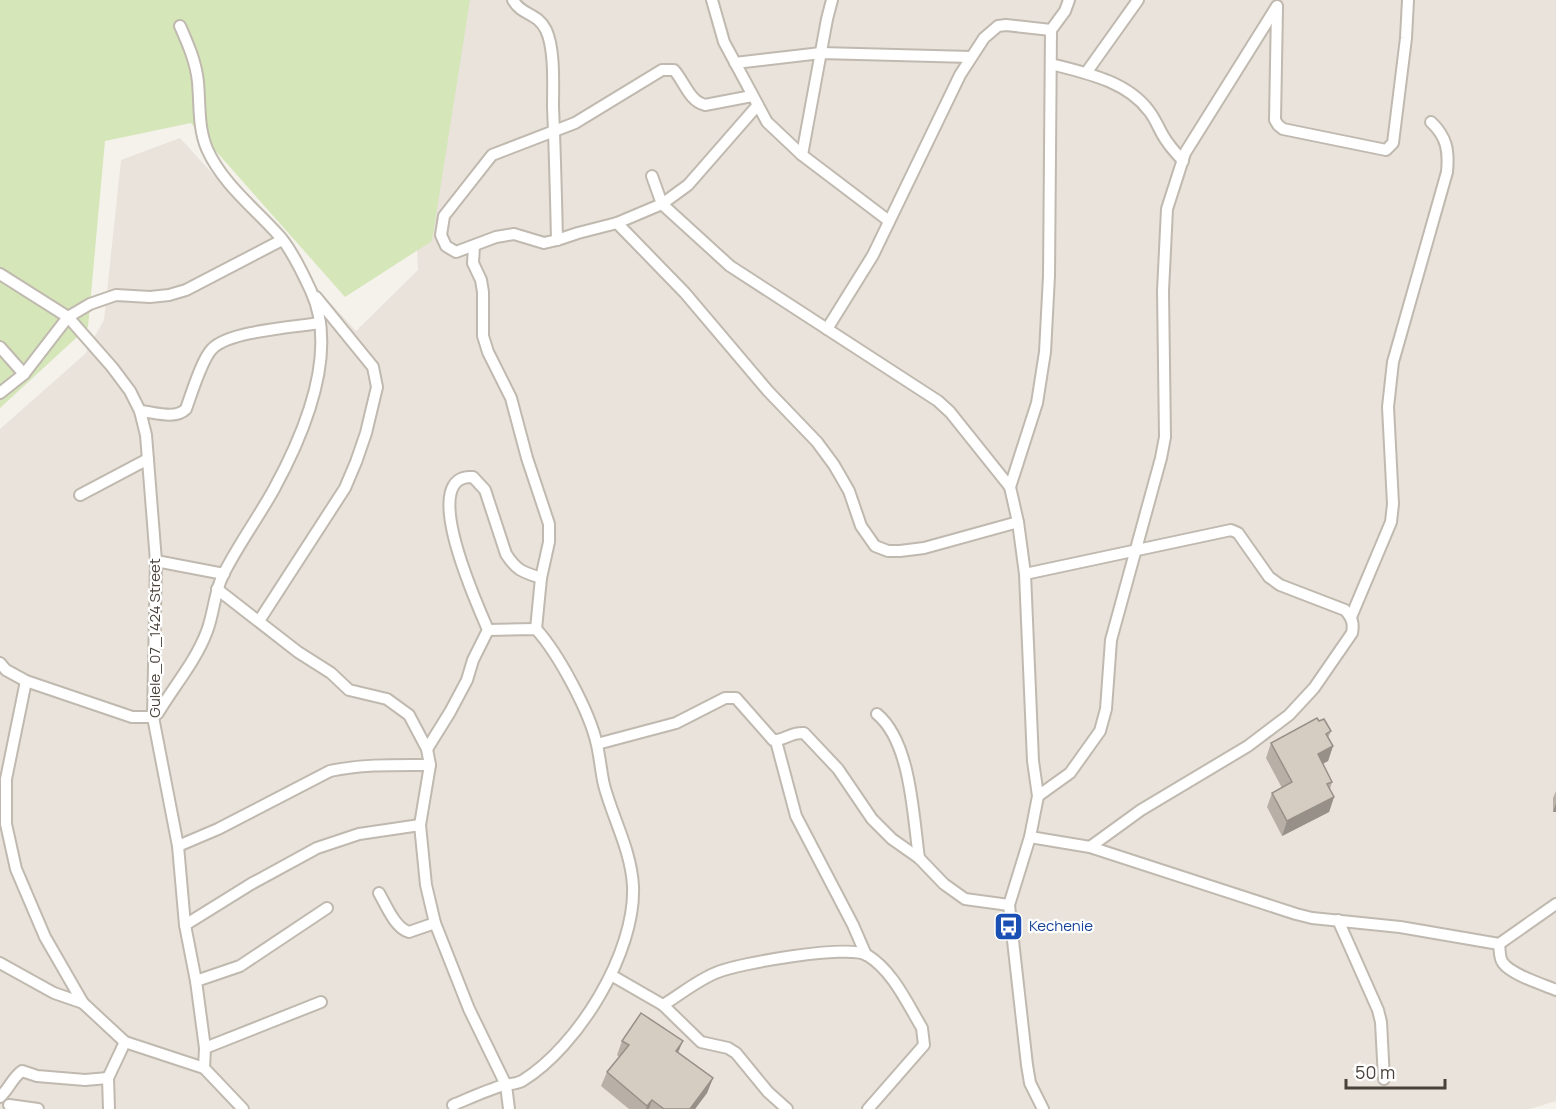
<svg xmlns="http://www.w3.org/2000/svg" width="1556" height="1109" font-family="Manrope,sans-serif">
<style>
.residential{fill:#e9e3db}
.green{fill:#d5e6b9}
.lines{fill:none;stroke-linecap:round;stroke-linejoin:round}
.minor-casing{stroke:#c0b9af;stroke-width:14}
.minor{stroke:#fff;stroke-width:10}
.wall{fill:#b8b0a7}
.shaded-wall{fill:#969088}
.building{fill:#d6cdc2;stroke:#969088;stroke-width:1.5}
.labels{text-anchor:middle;stroke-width:4.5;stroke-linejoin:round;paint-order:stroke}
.street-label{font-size:15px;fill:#49423a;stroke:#fff}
.transit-label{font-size:15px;fill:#164399;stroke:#fff;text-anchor:start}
</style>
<rect width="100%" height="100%" fill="#f5f2ec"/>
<path class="residential" d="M406,0H1556V1101L1530,1109H0V429L85,354L104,320L121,160L180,138L356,331L418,270Z"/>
<path class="green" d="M0,0H470L432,241L345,297L191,123L105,141L88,327L0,408Z"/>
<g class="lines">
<defs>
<g id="minor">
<path d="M513,0C522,16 537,12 546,30C555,49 553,85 553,107C555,152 556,196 557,240"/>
<path d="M712,0L724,42L767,122L802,155L889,221"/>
<path d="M1277,8L1275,120L1278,125L1283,129L1386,150L1393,143L1406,38L1408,0"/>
<path d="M735,63L821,53L971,57"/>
<path d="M1051,64C1086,73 1127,81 1149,111C1157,121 1160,133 1168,143C1172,149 1178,155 1183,161"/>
<path d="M1086,73L1138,0"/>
<path d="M752,96L705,105C689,101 684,81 674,70H662L575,123L492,155L444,216L441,235L446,246L456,252L496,237L514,234L544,243L557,240L578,233L617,223L662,204L688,185L757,106"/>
<path d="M802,155L827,19L832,0"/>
<path d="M652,176L662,204L730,266L938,401L950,412L1010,487L1018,522L1025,574L1033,761L1038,796L1030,837L1009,905L1027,1065L1030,1083L1043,1109"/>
<path d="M617,223L685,293L768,391L817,442L834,465L849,491L861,526L875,546L888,551H900L924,548L1018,522"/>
<path d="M474,246L473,263L481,280L483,292V336L488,352L511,398L527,458L549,524V542L541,578L536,629"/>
<path d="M0,274L68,317L112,367L130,391L140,411L146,435L156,561L153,717L178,846L185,925L196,981L205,1048L204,1068L243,1109"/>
<path d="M827,329L873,255L960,75L984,38L998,26L1006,25L1051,30"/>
<path d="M0,347L24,374"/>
<path d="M0,393L24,374L68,317L90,304L116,295L150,297L169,295L186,290L282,240"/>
<path d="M140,411C154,412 175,420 186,409C191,395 202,359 212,349C229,331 295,327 320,323"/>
<path d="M1010,487L1037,403L1045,352L1049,276L1051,30L1065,11L1069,0"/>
<path d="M80,495L148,459"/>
<path d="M156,561L224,574"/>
<path d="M1025,574L1231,530L1238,533L1269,577L1280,585L1345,610C1352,618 1354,623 1352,633L1314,688L1289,715L1248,746L1141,810L1090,847"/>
<path d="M217,589L298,652L331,673L349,690L387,699L409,715L427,749L430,765L420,825L426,885L435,923L469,1009L506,1085L509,1109"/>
<path d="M1351,617L1391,522L1393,504L1388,407L1393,362L1447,172C1449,151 1447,137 1431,122"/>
<path d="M259,621L345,488L356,462L366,433L377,387L373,367L316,297"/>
<path d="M0,663L6,670L26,681L132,717H153"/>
<path d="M26,681L6,779V824L16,869L45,937L83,1003"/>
<path d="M877,714C911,742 913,816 919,858"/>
<path d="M153,717L158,713C174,686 196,661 207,631C214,613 214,593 223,575C238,545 258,518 274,489C304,434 339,352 311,291C303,274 294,254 282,239C257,210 223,185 207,149C198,128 200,104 198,82C196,62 188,44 180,26"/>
<path d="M776,741L796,816L853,925L866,955"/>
<path d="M597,744L676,723L725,698H736L773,740C784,741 790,732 804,733L838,769L872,819L892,839L919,858L944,884L965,899L1009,905"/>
<path d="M427,749L450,712L467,680L473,660L488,630C479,608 416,473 473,477L485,490L506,554C517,571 523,572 541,578"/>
<path d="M1038,796L1070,773L1100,731L1106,709L1111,640L1161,458L1165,437L1163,291L1167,209L1185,153L1277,6"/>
<path d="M1030,837L1090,847L1296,914L1312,918L1400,927L1499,944L1556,904"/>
<path d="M178,846L218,829L330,771C363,764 396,765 430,765"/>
<path d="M379,893C386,905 395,928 409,932L435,923"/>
<path d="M1338,920L1378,1010L1381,1022L1384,1079"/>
<path d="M185,925L251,884L317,848L359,834L420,825"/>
<path d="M1499,944C1500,950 1499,958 1503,963C1512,975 1542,984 1556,990"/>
<path d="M0,963L54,993L83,1003L125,1042L204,1068"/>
<path d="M611,975L663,1005L701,1042L728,1048L736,1053L768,1092L787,1109"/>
<path d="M196,981L240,966L327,908"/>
<path d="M663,1005C681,994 699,979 718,972C740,963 849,944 867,955C893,971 907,1003 922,1028L924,1045L868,1109"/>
<path d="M205,1048L321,1002"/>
<path d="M0,1097C9,1089 12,1078 22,1071L37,1076L85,1080L108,1078"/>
<path d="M9,1105L38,1109"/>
<path d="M453,1105C470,1098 487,1090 504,1085C510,1084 516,1084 522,1081C578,1047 636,952 633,886C631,850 613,819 604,785C601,772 600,758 597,745C590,712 558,653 536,629L488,630"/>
<path d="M109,1109L108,1078L125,1042"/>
</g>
</defs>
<use href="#minor" class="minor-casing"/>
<use href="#minor" class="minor"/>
</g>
<g class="wall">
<path d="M1319,721L1331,731L1328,738L1333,746L1328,761L1323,764L1332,782L1330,789L1334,797L1329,812L1282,836L1267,807L1272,793L1282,788L1266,758L1271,743Z"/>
<path d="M1556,791V812H1553V798Z"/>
<path d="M622,1041L678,1053L713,1078L707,1093L695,1109H629L601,1086L607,1072L619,1057L617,1055Z"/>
</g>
<g class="shaded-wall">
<path d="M1333,746L1328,761L1312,769L1318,754Z"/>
<path d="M1334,797L1329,812L1282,836L1287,821Z"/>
<path d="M1556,803V812H1553Z"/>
<path d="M683,1041L677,1055L676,1051Z"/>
<path d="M713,1078L707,1093L695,1109H690Z"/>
<path d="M652,1100L649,1109H646L647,1106Z"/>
</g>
<g class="building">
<path d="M1317,718L1319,721L1324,719L1331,731L1326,734L1333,746L1318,754L1332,782L1327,784L1334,797L1287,821L1272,793L1292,782L1271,743Z"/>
<path d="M641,1013L683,1041L676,1051L713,1078L690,1109H664L652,1100L647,1106L607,1072L629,1045L622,1041Z"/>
</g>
<defs>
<symbol id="bus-square" viewBox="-11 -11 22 22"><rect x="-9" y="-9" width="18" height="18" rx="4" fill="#1a4fb4" stroke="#fff"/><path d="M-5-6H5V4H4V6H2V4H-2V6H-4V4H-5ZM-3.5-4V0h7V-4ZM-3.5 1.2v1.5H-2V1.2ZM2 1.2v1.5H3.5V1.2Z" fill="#fff"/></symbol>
</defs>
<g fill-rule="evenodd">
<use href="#bus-square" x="992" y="910" width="33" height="33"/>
</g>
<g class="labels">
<g class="street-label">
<text transform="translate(155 638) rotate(-90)" y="5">Gulele_07_1424 Street</text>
</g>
<g class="transit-label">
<text x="1029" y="931">Kechenie</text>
</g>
</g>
<path d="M1346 1079v9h99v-9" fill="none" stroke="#49423a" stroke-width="3"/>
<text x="1355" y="1079" font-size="18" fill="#49423a" stroke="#ffffff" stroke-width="4.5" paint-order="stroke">50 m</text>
</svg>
